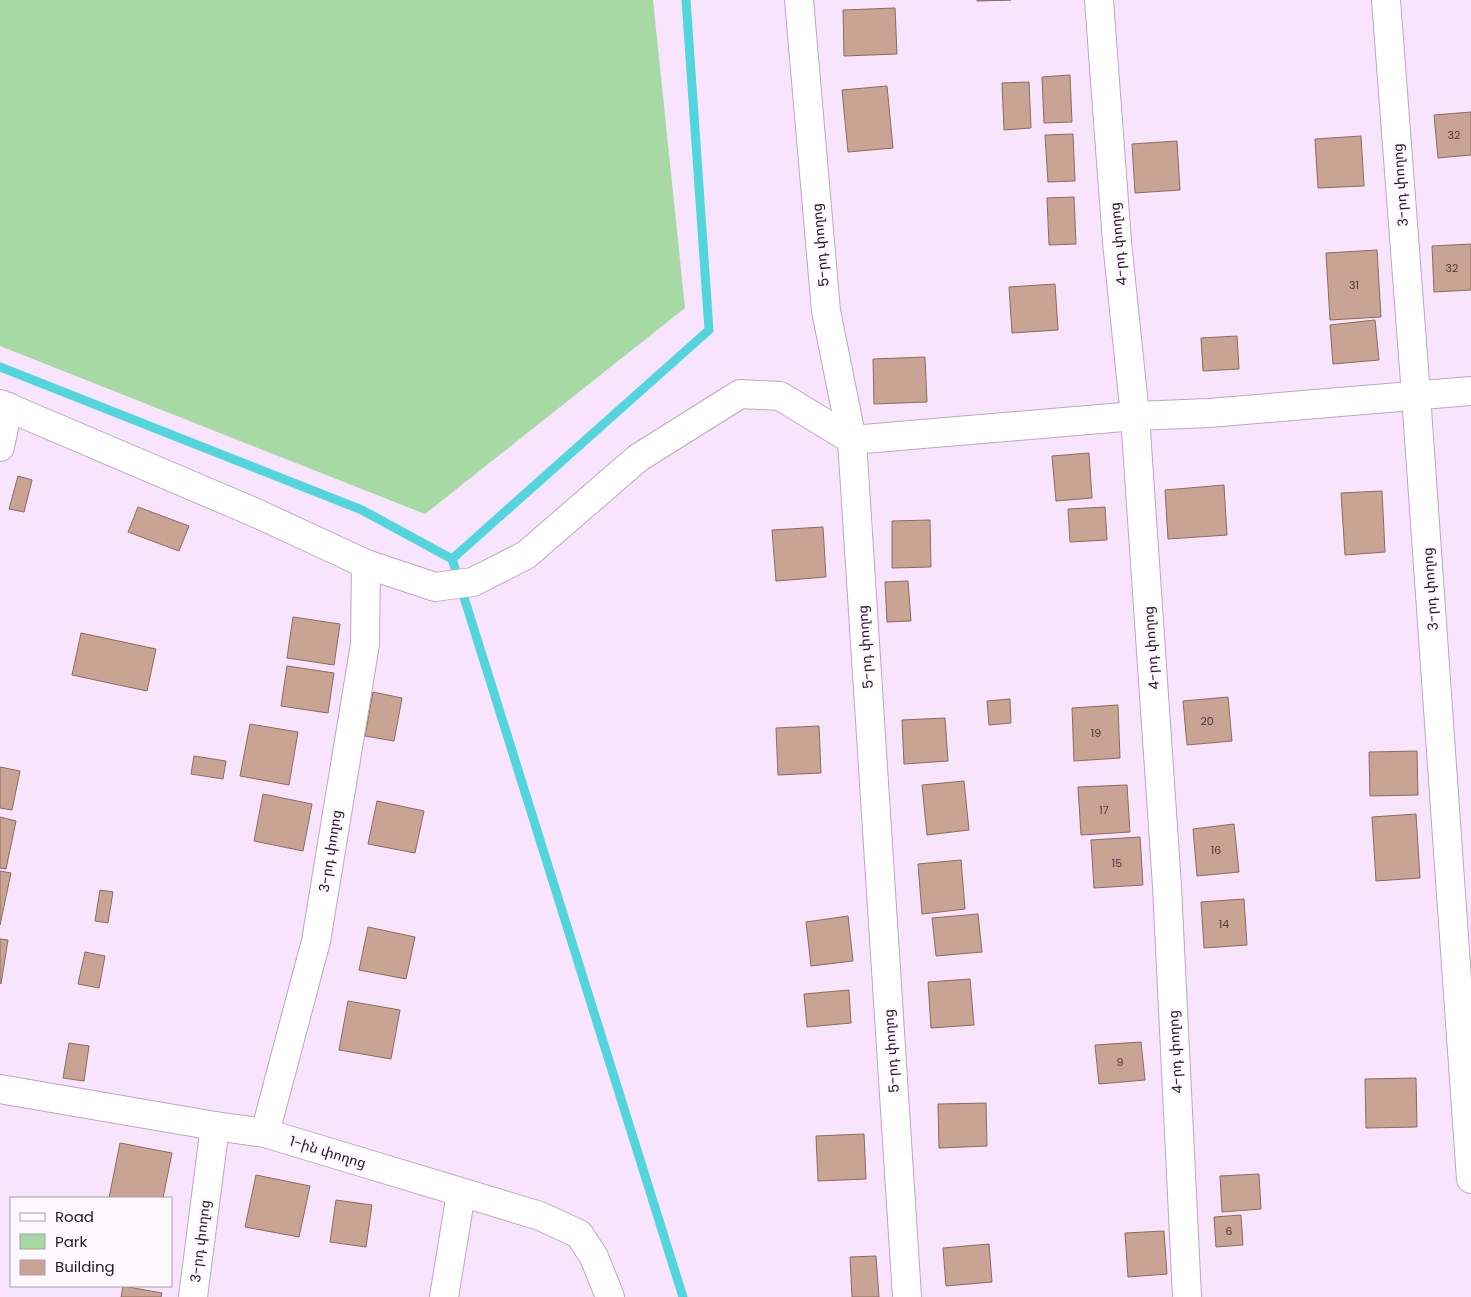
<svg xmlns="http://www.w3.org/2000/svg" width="1471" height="1297" font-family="Poppins,'Noto Sans Armenian',sans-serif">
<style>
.green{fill:#a7d9a4}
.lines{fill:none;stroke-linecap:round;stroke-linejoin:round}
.stream{stroke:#53d5de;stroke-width:9}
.building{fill:#c9a494;stroke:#8c6b5c}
.minor-casing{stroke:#bea6c3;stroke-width:30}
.minor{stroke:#fff;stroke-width:28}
.labels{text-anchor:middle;stroke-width:4.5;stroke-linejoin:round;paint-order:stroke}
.number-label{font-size:11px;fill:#4b3b3f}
.street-label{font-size:14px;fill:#211823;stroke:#fdf8fe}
</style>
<rect width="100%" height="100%" fill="#f9e4fd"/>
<path class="green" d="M0,0H653L685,308L425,514L0,346Z"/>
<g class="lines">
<g class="stream">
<path d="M0,367L362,510L452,559L683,1297"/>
<path d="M452,559L709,330L686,0"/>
</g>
</g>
<g class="building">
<path d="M977,0H1011L977,1Z"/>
<path d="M895,8L897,54L844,56L843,10Z"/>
<path d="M1070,75L1072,122L1044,123L1042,77Z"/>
<path d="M1029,82L1031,128L1004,130L1002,83Z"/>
<path d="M887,86L893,148L848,152L842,90Z"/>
<path d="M1471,112V155L1438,158L1434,115Z"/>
<path d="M1073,134L1075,181L1048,182L1045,135Z"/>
<path d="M1361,136L1364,186L1318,188L1315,139Z"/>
<path d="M1177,141L1180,190L1135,193L1132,144Z"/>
<path d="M1074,197L1076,244L1049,245L1047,198Z"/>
<path d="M1471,244V290L1434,292L1432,246Z"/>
<path d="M1377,250L1381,317L1330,320L1326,253Z"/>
<path d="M1055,284L1058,330L1012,333L1009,287Z"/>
<path d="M1375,320L1379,360L1333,364L1330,325Z"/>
<path d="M1237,336L1239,369L1203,371L1201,338Z"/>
<path d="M925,357L927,402L874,404L873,359Z"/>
<path d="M1089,453L1092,498L1056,501L1052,456Z"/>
<path d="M18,476L32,480L24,512L9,509Z"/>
<path d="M1224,485L1227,535L1168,539L1165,490Z"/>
<path d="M1382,491L1385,552L1345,555L1341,493Z"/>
<path d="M138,507L189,526L179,551L128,532Z"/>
<path d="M1105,507L1107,540L1070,542L1068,509Z"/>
<path d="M930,520L931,567L892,568V521Z"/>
<path d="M823,527L826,577L776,581L772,530Z"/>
<path d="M908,581L911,621L887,622L885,582Z"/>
<path d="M293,617L340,624L334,665L287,658Z"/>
<path d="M81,633L156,649L147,691L72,675Z"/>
<path d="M287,666L334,673L328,713L281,706Z"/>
<path d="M373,692L402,698L394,741L365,736Z"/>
<path d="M1228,697L1232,741L1187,745L1183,701Z"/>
<path d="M1010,699L1011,723L989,725L987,701Z"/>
<path d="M1118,705L1120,758L1074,761L1072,708Z"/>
<path d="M945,718L948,761L904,764L902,720Z"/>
<path d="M250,724L298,732L289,785L240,776Z"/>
<path d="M819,726L821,773L778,775L776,728Z"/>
<path d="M1417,751L1418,795L1370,796L1369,752Z"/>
<path d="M194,756L226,761L223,779L191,774Z"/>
<path d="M0,767L20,771L12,810L0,808Z"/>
<path d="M964,781L969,830L927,835L922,785Z"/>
<path d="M1127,785L1130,832L1081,835L1078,787Z"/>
<path d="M263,794L312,804L303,851L254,841Z"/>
<path d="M377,801L424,811L415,853L368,844Z"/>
<path d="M1416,814L1420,878L1376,881L1372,817Z"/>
<path d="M0,817L16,821L6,869L0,868Z"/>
<path d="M1234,824L1239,872L1197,876L1193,829Z"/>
<path d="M1140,837L1143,885L1094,888L1091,840Z"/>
<path d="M961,860L965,909L922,914L918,864Z"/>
<path d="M0,871L11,873L0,925Z"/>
<path d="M100,890L113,892L108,923L95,921Z"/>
<path d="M1244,899L1247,945L1204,948L1201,902Z"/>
<path d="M978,914L982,952L936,956L932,918Z"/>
<path d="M848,916L853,961L811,966L806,922Z"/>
<path d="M368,927L415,937L406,979L359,970Z"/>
<path d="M0,939L8,940L1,984L0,983Z"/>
<path d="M85,952L105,956L99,988L78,984Z"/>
<path d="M970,979L974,1025L931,1028L928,982Z"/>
<path d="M849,990L851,1023L807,1027L804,994Z"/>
<path d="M348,1001L400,1010L391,1059L339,1050Z"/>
<path d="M1141,1042L1145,1080L1099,1084L1095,1045Z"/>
<path d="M69,1043L89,1046L84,1081L63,1078Z"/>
<path d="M1416,1078L1417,1127L1366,1128L1365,1079Z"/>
<path d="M986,1103L987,1146L939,1148L938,1104Z"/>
<path d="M864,1134L866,1179L818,1181L816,1136Z"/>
<path d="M120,1143L172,1153L163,1198H109Z"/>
<path d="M1259,1174L1261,1209L1222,1212L1220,1176Z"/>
<path d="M256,1175L310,1186L299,1237L245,1227Z"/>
<path d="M336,1200L372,1205L366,1247L330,1242Z"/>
<path d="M1241,1215L1243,1245L1216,1247L1214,1217Z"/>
<path d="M1164,1231L1167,1274L1128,1277L1125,1233Z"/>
<path d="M989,1244L992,1282L946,1286L943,1248Z"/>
<path d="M876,1256L879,1297H852L850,1257Z"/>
<path d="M123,1286L162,1293L161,1297H121Z"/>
</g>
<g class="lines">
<defs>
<g id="minor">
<path d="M799,0L826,311L852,440L907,1297"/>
<path d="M1099,0L1117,242L1135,416L1167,886L1187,1297"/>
<path d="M1386,0L1416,395L1471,1179"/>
<path d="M0,404L256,513L366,564L435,587L473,582L526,555L638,458L740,394L780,396L852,440L1135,416L1209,413L1471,391"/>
<path d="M0,447L8,407"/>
<path d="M0,1089L215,1126L265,1133L540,1216L579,1234L594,1257L610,1297"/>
<path d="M265,1133L316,941L365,644L366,564"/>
<path d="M193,1297L215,1126"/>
<path d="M444,1297L461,1193"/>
</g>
</defs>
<use href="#minor" class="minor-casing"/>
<use href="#minor" class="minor"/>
</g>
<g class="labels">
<g class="number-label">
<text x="1454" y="139">32</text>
<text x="1452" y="272">32</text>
<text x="1354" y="289">31</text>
<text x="1207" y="725">20</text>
<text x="1096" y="737">19</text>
<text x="1104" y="814">17</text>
<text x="1216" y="854">16</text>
<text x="1117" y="867">15</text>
<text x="1224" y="928">14</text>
<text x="1120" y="1066">9</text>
<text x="1229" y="1235">6</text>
</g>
<g class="street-label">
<text transform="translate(1400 185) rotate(-94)" y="5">3-րդ փողոց</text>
<text transform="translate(1118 244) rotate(-95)" y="5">4-րդ փողոց</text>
<text transform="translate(820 245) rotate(-95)" y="5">5-րդ փողոց</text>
<text transform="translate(1430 589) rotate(-94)" y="5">3-րդ փողոց</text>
<text transform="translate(865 647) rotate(-94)" y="5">5-րդ փողոց</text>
<text transform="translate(1151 648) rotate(-94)" y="5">4-րդ փողոց</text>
<text transform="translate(330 851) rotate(-81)" y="5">3-րդ փողոց</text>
<text transform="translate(891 1051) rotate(-94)" y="5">5-րդ փողոց</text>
<text transform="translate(1175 1052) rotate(-93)" y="5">4-րդ փողոց</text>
<text transform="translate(328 1152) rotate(17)" y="5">1-ին փողոց</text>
<text transform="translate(200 1241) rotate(-83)" y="5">3-րդ փողոց</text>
</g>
</g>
<rect x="10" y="1197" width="162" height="90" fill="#fdf8fe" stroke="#a59ea6"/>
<rect x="20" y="1213" width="25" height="8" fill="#ffffff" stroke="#a59ea6"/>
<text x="55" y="1222" font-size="15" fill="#211823">Road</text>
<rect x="20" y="1234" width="25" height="15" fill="#a7d9a4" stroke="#a59ea6"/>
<text x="55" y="1247" font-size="15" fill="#211823">Park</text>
<rect x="20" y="1260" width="25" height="15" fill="#c9a494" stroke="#a59ea6"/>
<text x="55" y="1272" font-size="15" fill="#211823">Building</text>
</svg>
